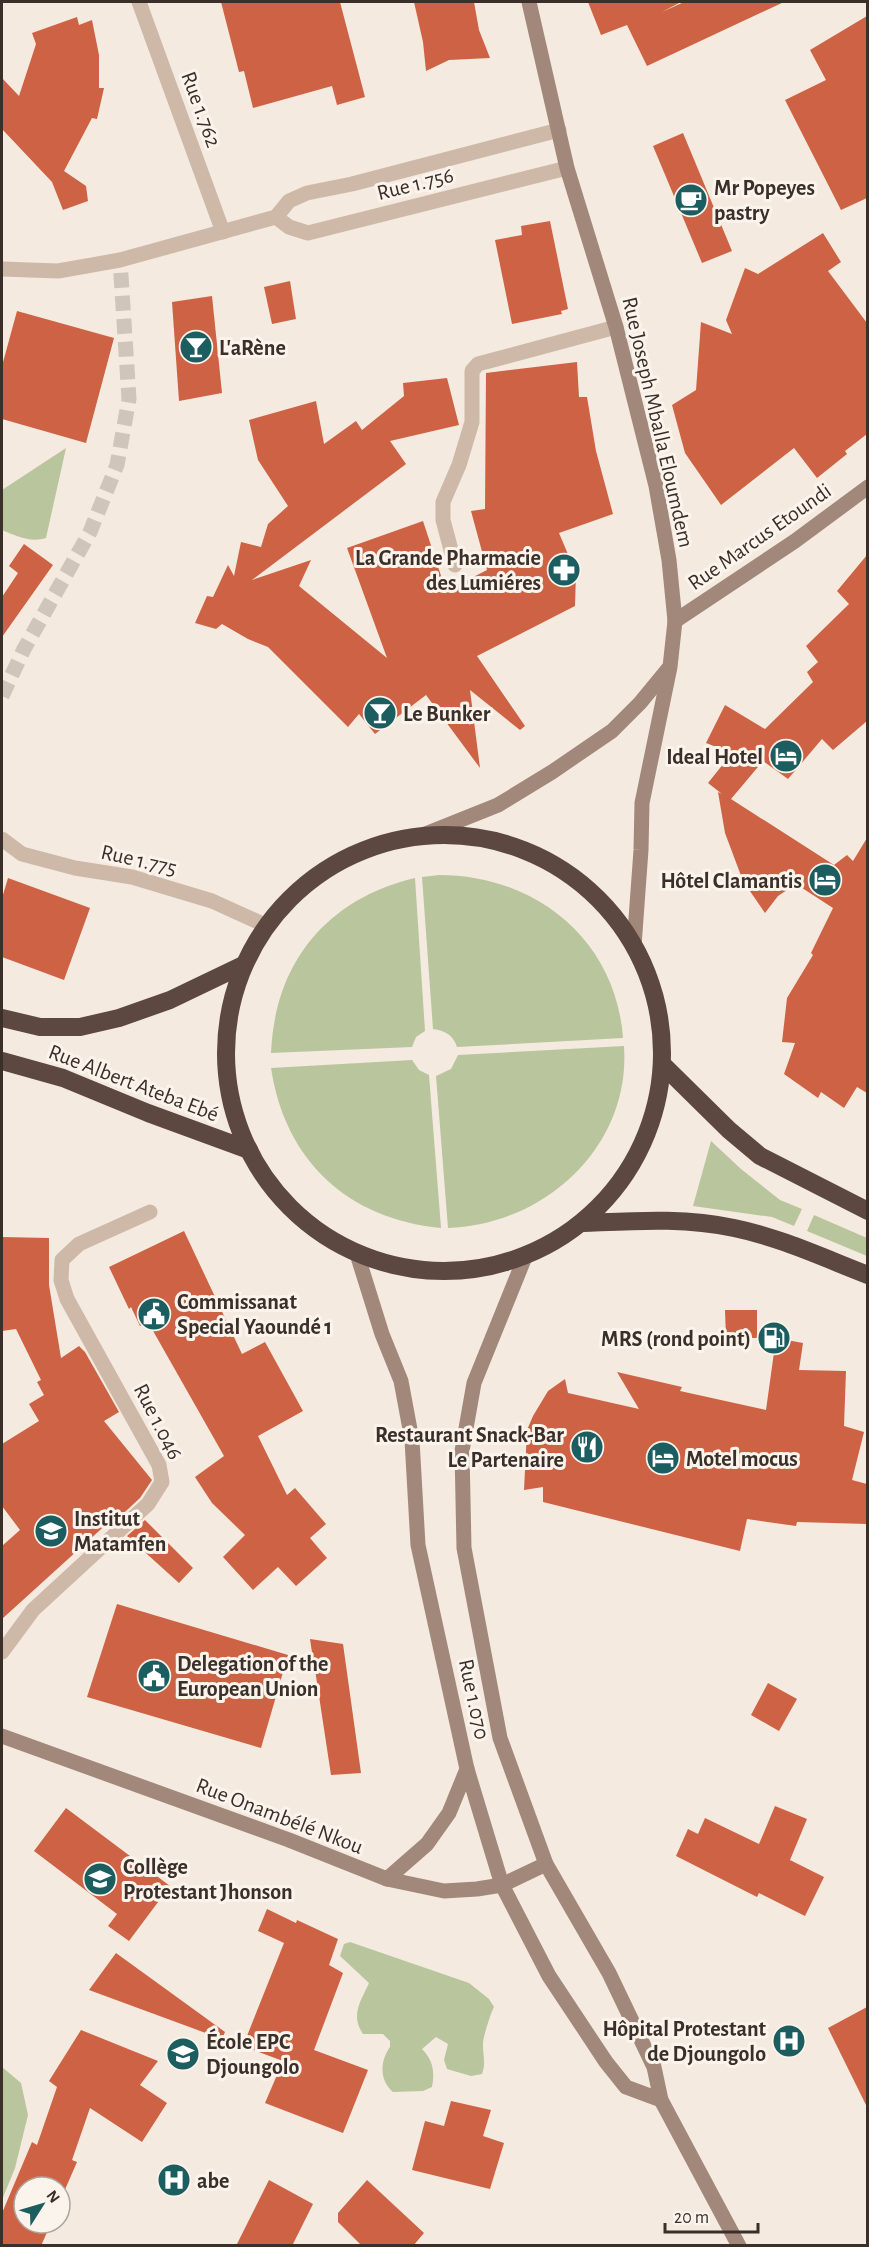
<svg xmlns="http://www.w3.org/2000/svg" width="869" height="2247" font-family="'Alegreya Sans',sans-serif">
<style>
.green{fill:#b9c59d}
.building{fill:#ce6244}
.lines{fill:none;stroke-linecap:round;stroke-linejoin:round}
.street-tunnel{stroke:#d0c5bb;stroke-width:15;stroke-dasharray:15 8;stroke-linecap:butt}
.street{stroke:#ceb9a9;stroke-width:15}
.secondary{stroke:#a2887a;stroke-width:15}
.highway{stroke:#5c4840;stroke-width:18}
.labels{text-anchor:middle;stroke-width:6;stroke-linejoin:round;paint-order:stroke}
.street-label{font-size:22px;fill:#3b2f2a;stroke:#fbf4ec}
.poi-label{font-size:22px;font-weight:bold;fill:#3b2f2a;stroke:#fbf4ec;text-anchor:start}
</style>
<rect width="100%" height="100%" fill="#f5eadf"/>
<g class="green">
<path d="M66,448L46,538C31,543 16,536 2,530V490Z"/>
<path d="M439,875C536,875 616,940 623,1038L457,1047C453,1035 446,1031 433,1029L422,877Z"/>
<path d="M415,878L425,1031L416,1037L412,1047L271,1053C275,962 327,899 415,878Z"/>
<path d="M624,1046C631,1147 544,1225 448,1228L436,1076L451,1069L458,1055Z"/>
<path d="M412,1060L419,1070L429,1075L441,1228C348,1219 285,1161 271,1068Z"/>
<path d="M711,1141L741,1169L780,1200L802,1209L794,1226L772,1217L693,1206Z"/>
<path d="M814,1215L867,1238V1256L807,1231Z"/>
<path d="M350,1942L469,1983L489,1999L494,2007C491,2012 482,2040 483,2045C483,2057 486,2063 482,2074L471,2076L447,2069L444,2060L448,2044L436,2037L422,2049C433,2060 435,2072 432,2087L423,2091L393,2092C379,2080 380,2061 390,2047V2041L383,2034H363C350,2015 361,2001 369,1983L340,1956L344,1944Z"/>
<path d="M2,2067L21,2083L28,2115L15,2168L2,2200Z"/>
</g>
<g class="building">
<path d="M221,2H340L365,97L337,105L332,86L253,108L244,71L239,72Z"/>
<path d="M414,2H474L479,30L490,58L449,60L426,71L423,42Z"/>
<path d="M588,2H681L662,12L684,2H784L647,66L627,25L601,35Z"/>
<path d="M867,16V198L841,210L785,100L826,80L810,50Z"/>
<path d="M77,17L79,25L92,20L99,55V88H104L97,119L92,118L64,171L86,186L88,201L63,210L52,182L2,129V78L19,96L36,44L32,33Z"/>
<path d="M683,133L732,251L702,263L653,146Z"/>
<path d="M550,221L568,309L561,311L562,314L512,324L495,240L522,235L521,226Z"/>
<path d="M823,233L841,262L828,271L867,323V434L845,451L847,454L817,478L794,448L721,505L685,453L672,405L696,390L701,322L732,334L726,320L745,268L758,274Z"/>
<path d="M290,281L296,319L272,324L264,287Z"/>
<path d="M212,296L222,393L179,401L172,302Z"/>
<path d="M17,311L114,338L86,443L2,419V366Z"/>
<path d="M577,362L579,397H587L596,451L613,514L559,533L576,573L575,606L477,656L525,726L520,730L470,690L480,768L426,695L375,734L359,714L348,727L268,647L248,639L222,624L216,629L195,623L207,596L213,597L228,565L234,576L241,542L261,547L268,524L288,506L258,460L249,420L316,401L324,444L356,421L362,430L404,396L403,383L447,378L459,425L390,441L406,464L252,580L311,560L299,586L387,658L347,548L423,521L446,591L487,570L471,511L485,509L486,373Z"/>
<path d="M24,544L53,565L2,637V597L18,573L9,566Z"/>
<path d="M867,555V721L833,750L822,739L788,779L763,761L731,799L834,865L847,855L853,861L867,838V1093L857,1087L844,1108L821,1092L818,1098L784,1074L795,1043L782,1042L787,998L813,955L811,953L833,908L796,884L778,896L765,913L743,881L725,833L718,792L722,794L708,783L732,753L706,743L725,705L765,729L813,682L807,672L818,662L806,646L849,604L837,591Z"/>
<path d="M8,878L90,908L64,980L2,957V898Z"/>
<path d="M184,1231L242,1354L265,1342L303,1411L258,1436L287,1495L295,1488L326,1524L310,1538L327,1558L296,1586L278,1567L253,1590L223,1557L245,1535L212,1503L195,1477L224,1456L148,1322L140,1326L131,1307L129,1309L109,1267Z"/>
<path d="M2,1237L49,1238V1285L61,1358L79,1346L85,1352L119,1412L104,1421L152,1480L140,1498L113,1523L110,1521L2,1619V1546L20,1530L2,1506V1444L39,1421L29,1404L44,1395L37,1382L41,1380L16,1329L2,1331Z"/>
<path d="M725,1310H757V1338H726Z"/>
<path d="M776,1338L803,1343L799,1370L846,1371L844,1426L864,1432L852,1480L867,1484V1524L797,1522L796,1526L747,1519L740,1551L543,1502V1487L524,1490L527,1430L533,1416L548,1391L565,1379L568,1393L639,1409L617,1372L682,1387L680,1391L766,1410Z"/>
<path d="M145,1520L193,1568L179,1583L127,1536Z"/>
<path d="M117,1604L288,1655L261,1748L87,1697Z"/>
<path d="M310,1639L343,1644L361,1773L331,1775L314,1663L318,1664L313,1659Z"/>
<path d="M768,1683L797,1699L779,1731L751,1715Z"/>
<path d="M775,1806L807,1819L790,1860L824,1877L805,1916L759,1893L757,1897L676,1856L688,1829L698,1834L705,1818L759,1844Z"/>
<path d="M66,1808L170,1886L129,1941L108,1926L117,1914L34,1851Z"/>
<path d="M267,1909L296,1923L297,1920L338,1939L329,1965L343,1973L314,2050L368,2070L343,2133L265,2103L283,2061L243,2046L284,1943L258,1931Z"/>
<path d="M116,1953L225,2032L222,2039L89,1990Z"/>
<path d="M867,2007V2107L828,2028Z"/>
<path d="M81,2030L158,2061L140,2085L167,2103L142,2142L90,2108L72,2160L77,2162L60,2201V2187H24V2223H51L41,2246H2V2213L32,2142L37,2145L57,2087L49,2081Z"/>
<path d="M451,2101L491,2110L483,2136L504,2143L490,2189L412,2170L425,2121L444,2126Z"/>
<path d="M269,2180L313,2204L292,2246H236Z"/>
<path d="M367,2180L424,2233L413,2246H362L338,2222V2213Z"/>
</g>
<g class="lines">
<path class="street-tunnel" d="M2,696L24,649L90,532L117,465L129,399L120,260"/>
<g class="street">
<path d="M139,2L223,232"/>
<path d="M276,217L289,227L308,233L567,168"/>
<path d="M2,269L58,271L120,260L276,217L289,201L307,193L352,184L559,130"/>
<path d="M455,565L443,520V502L459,465L472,422V371L478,364L616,327"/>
<path d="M2,839L22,854L75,868L132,877L212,901L265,925"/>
<path d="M2,1652L33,1610L148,1504L162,1482L159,1465L67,1299L61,1280L62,1260L79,1244L150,1212"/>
</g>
<g class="secondary">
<path d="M529,2L567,168L616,327L656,486L669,560L675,621L670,667L642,803L641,850L634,946"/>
<path d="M675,621L795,541L868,487"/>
<path d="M423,835L498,805L552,772L612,731L640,703L668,669"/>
<path d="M357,1254L382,1334L401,1381L412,1440L418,1545L467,1769L502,1885L549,1976L606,2062L626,2087L661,2100"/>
<path d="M525,1257L474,1383L462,1451L464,1548L500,1738L546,1864L609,1973L654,2067L661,2100L739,2246"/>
<path d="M2,1736L289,1840L387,1879L444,1891L477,1889L502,1885L546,1864"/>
<path d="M387,1879L427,1844L449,1813L467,1769"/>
</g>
<g class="highway">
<circle cx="444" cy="1053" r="218"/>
<path d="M2,1018L40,1027H80L119,1018L170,1000L243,965"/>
<path d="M2,1061L63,1078L148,1113L249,1150"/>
<path d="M662,1064L729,1130L760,1156L868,1211"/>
<path d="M583,1223C633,1221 684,1217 734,1228C779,1237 824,1258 868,1275"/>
</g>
</g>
<defs>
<symbol id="cafe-disc" viewBox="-11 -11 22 22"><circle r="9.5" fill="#1c5d60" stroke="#fbf4ec"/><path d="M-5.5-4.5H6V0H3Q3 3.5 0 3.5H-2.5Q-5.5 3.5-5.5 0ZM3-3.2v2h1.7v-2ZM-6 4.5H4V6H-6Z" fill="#fff"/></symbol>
<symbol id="bar-disc" viewBox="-11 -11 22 22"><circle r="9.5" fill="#1c5d60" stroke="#fbf4ec"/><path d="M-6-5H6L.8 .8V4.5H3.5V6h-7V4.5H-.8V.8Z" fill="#fff"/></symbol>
<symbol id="pharmacy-disc" viewBox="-11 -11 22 22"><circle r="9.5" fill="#1c5d60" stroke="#fbf4ec"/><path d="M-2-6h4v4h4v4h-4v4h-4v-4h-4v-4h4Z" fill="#fff"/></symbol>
<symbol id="hotel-disc" viewBox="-11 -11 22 22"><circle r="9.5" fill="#1c5d60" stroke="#fbf4ec"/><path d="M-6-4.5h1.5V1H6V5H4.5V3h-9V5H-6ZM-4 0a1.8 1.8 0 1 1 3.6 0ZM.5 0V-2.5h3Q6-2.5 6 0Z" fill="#fff"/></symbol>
<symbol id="civic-disc" viewBox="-11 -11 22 22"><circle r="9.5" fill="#1c5d60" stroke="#fbf4ec"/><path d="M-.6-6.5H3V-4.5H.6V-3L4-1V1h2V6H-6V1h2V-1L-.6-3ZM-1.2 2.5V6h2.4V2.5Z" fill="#fff"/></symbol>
<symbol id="fuel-disc" viewBox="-11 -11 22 22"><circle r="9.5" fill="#1c5d60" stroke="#fbf4ec"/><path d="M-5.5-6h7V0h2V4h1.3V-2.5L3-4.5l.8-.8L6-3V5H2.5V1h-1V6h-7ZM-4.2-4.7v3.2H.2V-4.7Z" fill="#fff"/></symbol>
<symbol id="restaurant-disc" viewBox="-11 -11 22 22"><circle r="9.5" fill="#1c5d60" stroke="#fbf4ec"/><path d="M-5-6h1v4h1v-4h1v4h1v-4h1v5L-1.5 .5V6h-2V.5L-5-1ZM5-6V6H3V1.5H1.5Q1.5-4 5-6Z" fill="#fff"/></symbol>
<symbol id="university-disc" viewBox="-11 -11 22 22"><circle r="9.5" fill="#1c5d60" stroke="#fbf4ec"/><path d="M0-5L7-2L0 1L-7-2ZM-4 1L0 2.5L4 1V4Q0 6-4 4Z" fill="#fff"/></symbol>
<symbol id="school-disc" viewBox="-11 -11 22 22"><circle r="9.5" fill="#1c5d60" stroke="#fbf4ec"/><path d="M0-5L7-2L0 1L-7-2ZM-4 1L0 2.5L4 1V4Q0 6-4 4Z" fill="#fff"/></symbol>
<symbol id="hospital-disc" viewBox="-11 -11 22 22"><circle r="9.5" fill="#1c5d60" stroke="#fbf4ec"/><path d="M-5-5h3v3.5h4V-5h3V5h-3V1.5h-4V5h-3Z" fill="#fff"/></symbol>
</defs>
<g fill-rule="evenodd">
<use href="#cafe-disc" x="672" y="181" width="38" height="38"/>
<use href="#bar-disc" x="177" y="328" width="38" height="38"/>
<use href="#pharmacy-disc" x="545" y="551" width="38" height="38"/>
<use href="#bar-disc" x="361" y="694" width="38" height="38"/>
<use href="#hotel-disc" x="767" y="737" width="38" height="38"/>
<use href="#hotel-disc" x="806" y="861" width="38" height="38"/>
<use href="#civic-disc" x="135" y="1295" width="38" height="38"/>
<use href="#fuel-disc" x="755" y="1319" width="38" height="38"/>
<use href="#restaurant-disc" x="568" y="1428" width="38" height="38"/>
<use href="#hotel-disc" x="644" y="1439" width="38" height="38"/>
<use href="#university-disc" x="32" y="1512" width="38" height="38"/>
<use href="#civic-disc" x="135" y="1657" width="38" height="38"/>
<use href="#school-disc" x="81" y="1860" width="38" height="38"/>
<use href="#hospital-disc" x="770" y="2022" width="38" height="38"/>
<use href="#school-disc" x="164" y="2035" width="38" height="38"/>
<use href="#hospital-disc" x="155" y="2161" width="38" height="38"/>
</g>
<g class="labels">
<g class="street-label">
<text transform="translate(202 109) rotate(70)" y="8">Rue 1.762</text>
<text transform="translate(415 183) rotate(-14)" y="8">Rue 1.756</text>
<text transform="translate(659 422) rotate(77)" y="8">Rue Joseph Mballa Eloumdem</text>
<text transform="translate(759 536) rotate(-35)" y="8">Rue Marcus Etoundi</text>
<text transform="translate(139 859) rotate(13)" y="8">Rue 1.775</text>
<text transform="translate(134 1082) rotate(21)" y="8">Rue Albert Ateba Ebé</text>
<text transform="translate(159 1421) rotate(63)" y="8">Rue 1.046</text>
<text transform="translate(475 1699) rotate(78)" y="8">Rue 1.070</text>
<text transform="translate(280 1815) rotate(21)" y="8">Rue Onambélé Nkou</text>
</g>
<g class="poi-label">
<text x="714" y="195">Mr Popeyes<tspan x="714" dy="25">pastry</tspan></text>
<text x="219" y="355">L'aRène</text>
<text x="541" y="565" text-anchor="end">La Grande Pharmacie<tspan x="541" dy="25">des Lumiéres</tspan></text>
<text x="403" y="721">Le Bunker</text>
<text x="763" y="764" text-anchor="end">Ideal Hotel</text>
<text x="802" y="888" text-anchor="end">Hôtel Clamantis</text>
<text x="177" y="1309">Commissanat<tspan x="177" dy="25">Special Yaoundé 1</tspan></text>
<text x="751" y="1346" text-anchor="end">MRS (rond point)</text>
<text x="564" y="1442" text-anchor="end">Restaurant Snack-Bar<tspan x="564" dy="25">Le Partenaire</tspan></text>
<text x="686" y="1466">Motel mocus</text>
<text x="74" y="1526">Institut<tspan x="74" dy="25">Matamfen</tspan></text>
<text x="177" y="1671">Delegation of the<tspan x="177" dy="25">European Union</tspan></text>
<text x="123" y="1874">Collège<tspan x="123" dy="25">Protestant Jhonson</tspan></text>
<text x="766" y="2036" text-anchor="end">Hôpital Protestant<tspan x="766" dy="25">de Djoungolo</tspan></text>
<text x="206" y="2049">École EPC<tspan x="206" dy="25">Djoungolo</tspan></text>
<text x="197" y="2188">abe</text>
</g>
</g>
<rect width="869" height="2247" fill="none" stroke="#3b2f2a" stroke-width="6"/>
<g transform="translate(42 2205) rotate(53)"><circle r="28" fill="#fbf4ec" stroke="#aea59e" stroke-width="1.5"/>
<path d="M0-4.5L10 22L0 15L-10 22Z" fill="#1c5d60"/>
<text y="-9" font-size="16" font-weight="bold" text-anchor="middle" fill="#3b2f2a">N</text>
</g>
<path d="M665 2223v9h93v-9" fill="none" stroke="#3b2f2a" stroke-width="3"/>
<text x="674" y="2223" font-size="18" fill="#3b2f2a" stroke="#fbf4ec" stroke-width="4.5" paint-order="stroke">20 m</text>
</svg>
